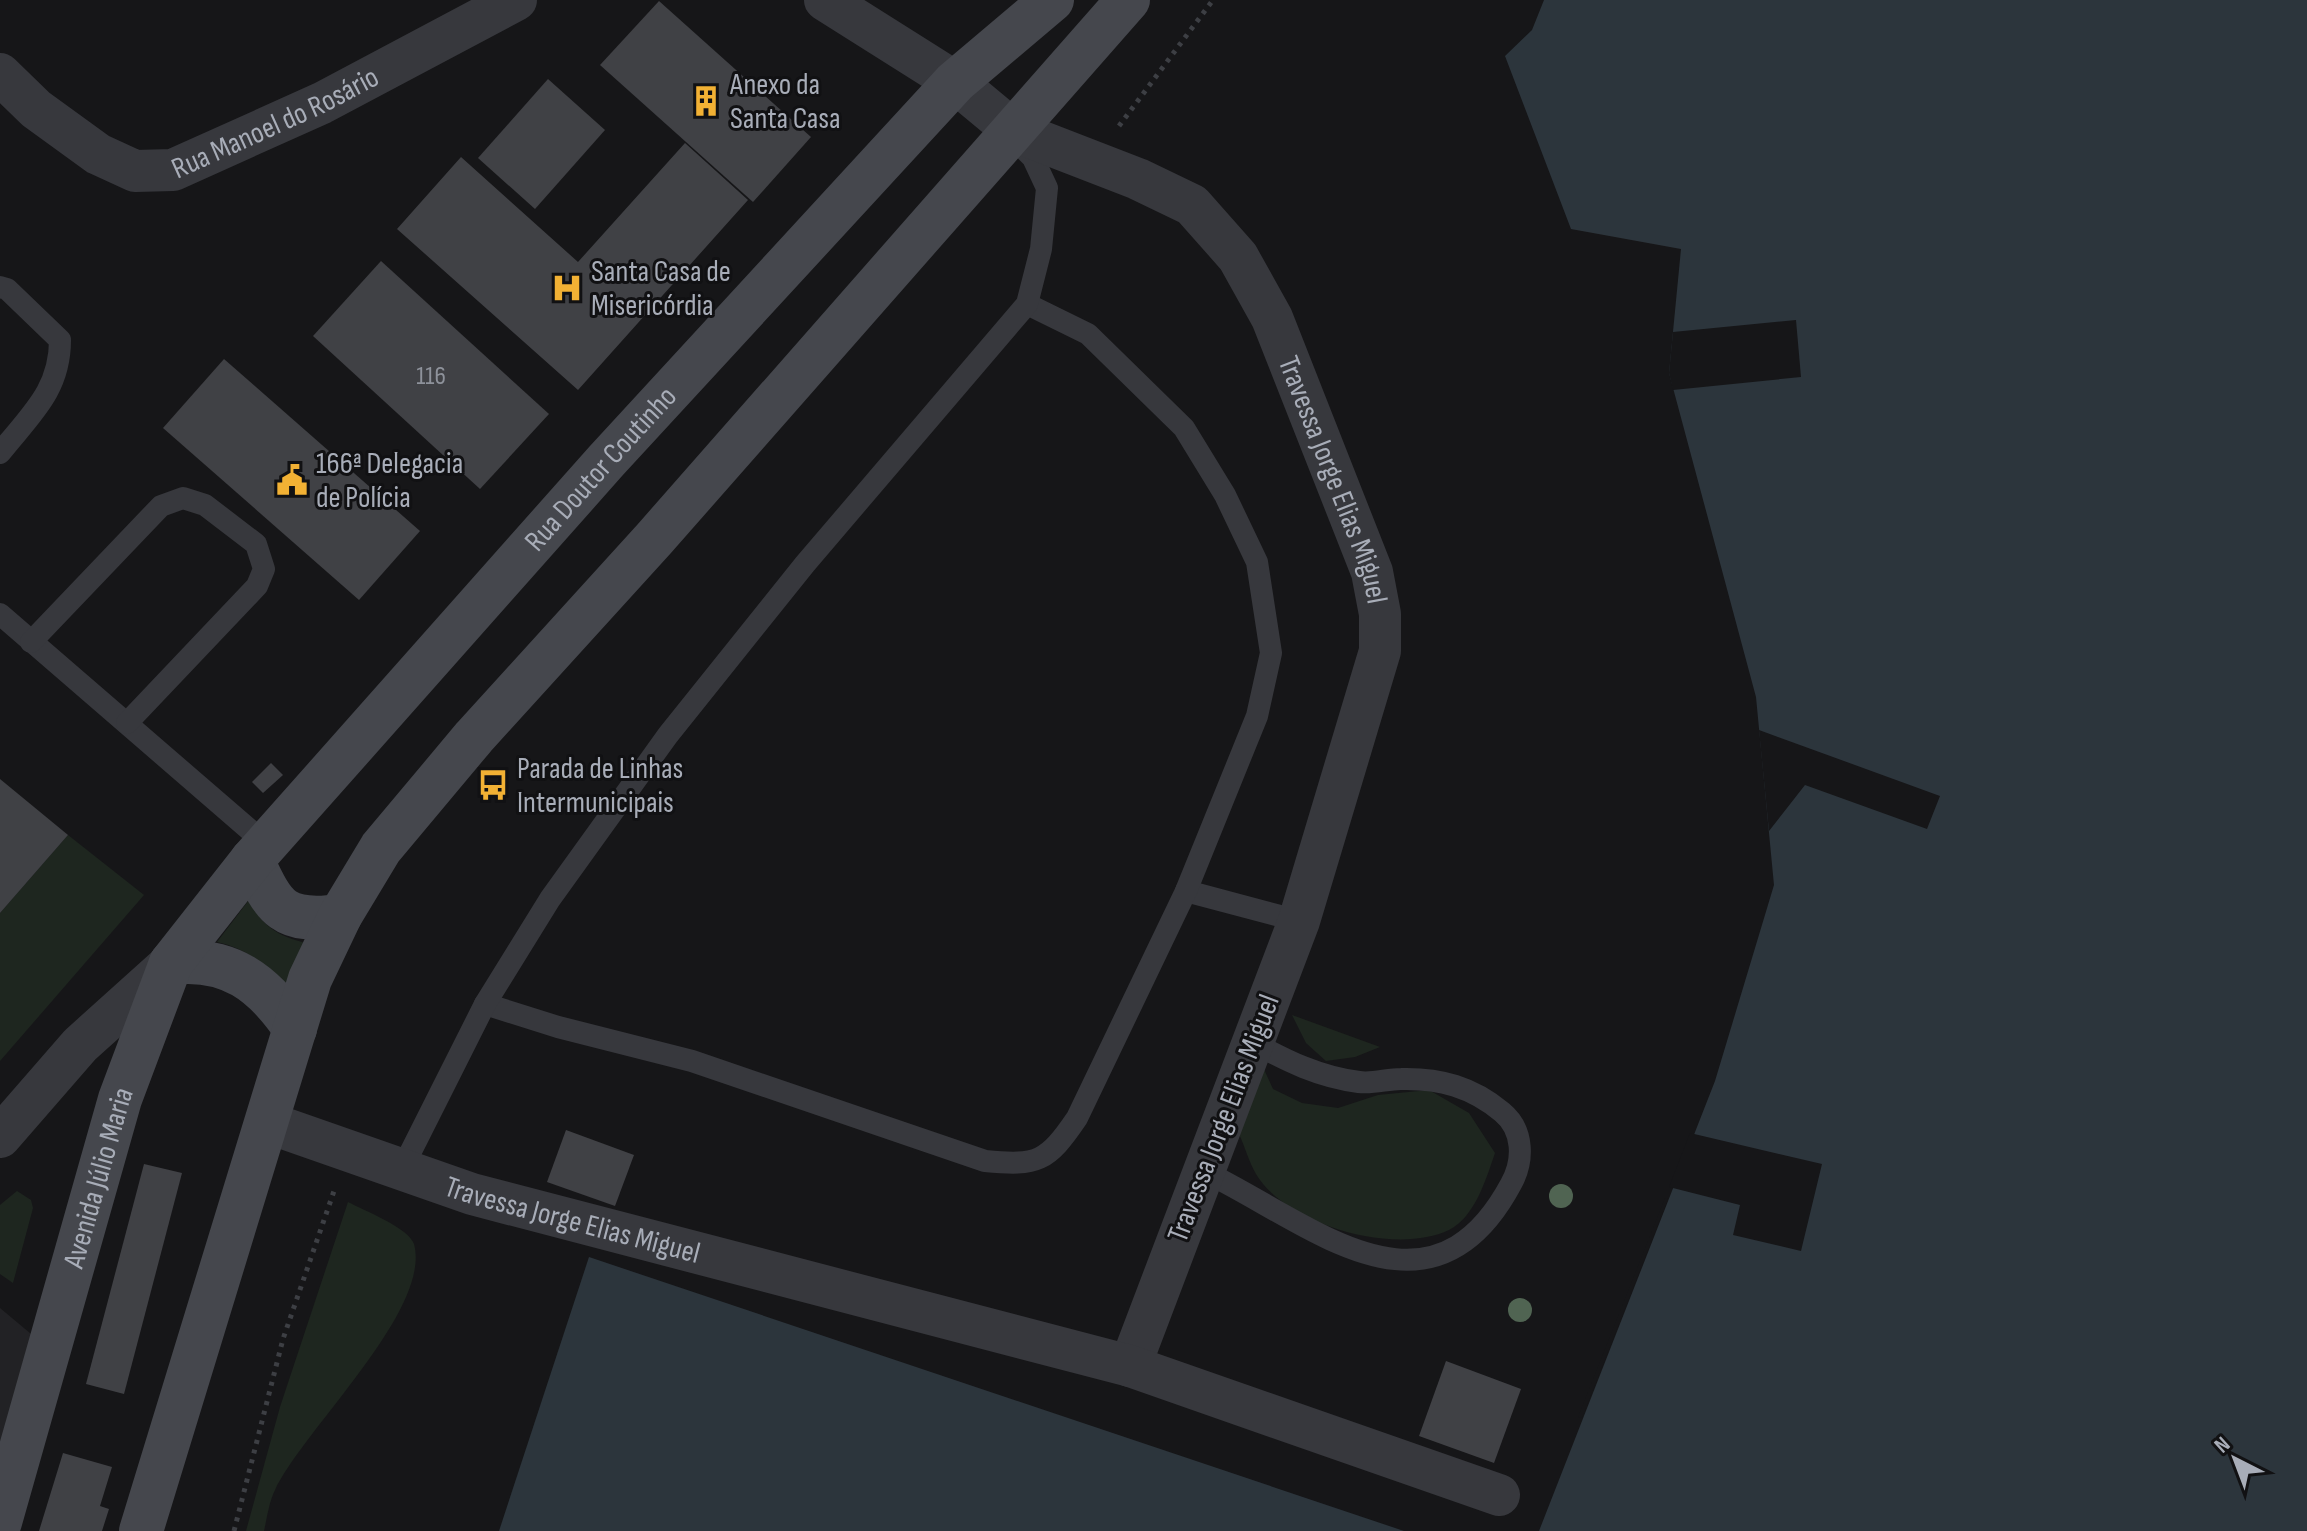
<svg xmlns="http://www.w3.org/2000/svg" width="2307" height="1531" font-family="'Sofia Sans Condensed',sans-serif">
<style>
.built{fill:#222225}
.green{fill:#1e261f}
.water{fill:#2c353c}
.pier{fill:#161618}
.building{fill:#404145}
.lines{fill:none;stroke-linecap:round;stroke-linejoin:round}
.path{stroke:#3d3f44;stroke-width:5;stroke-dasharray:4 6;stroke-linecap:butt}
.service{stroke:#37383d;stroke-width:22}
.minor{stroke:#37383d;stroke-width:42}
.secondary{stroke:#45474d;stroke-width:44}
.tree{fill:#506452}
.labels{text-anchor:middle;stroke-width:6;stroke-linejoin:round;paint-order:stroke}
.number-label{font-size:26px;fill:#8e929b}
.poi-label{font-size:30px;fill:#a8adb8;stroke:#111113;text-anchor:start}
.street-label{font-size:30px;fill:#a8adb8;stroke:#111113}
</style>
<rect width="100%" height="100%" fill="#161618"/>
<path class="built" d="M0,1308L49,1349L0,1531Z"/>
<g class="green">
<path d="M68,835L144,895L0,1061V913Z"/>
<path d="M249,900C263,927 277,936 306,943L288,987C265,966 249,949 217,942Z"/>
<path d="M1292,1015L1380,1047L1355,1057L1326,1061L1306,1043Z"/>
<path d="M1262,1065L1273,1089L1302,1103L1338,1108L1378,1095L1429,1090L1469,1113L1495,1153C1486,1179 1475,1217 1449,1230C1395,1256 1286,1225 1256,1174C1249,1162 1245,1147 1239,1134Z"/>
<path d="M17,1191L31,1200L33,1208L13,1283L0,1274V1205Z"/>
<path d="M348,1202C363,1210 409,1228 414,1244C432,1310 304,1429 275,1490C269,1502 267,1518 264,1531H246L280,1407Z"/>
</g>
<g class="water">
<path d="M1544,0H2307V1531H1539L1715,1081L1774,885L1756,697L1669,373L1681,249L1571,229L1505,56L1532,30Z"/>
<path d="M589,1257L1404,1531H499Z"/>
</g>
<g class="pier">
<path d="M1796,320L1801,377L1673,390L1669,373L1673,332Z"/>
<path d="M1759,730L1940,796L1927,829L1805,785L1769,831Z"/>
<path d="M1690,1133L1822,1164L1801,1251L1733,1235L1740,1205L1669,1187Z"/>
<path d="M1665,1198L1668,1199L1582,1418L1578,1417Z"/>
</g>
<g class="building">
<path d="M659,1L811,137L753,202L600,65Z"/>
<path d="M548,79L605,130L535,209L478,158Z"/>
<path d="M685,143L748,200L578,390L397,229L461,157L578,262Z"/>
<path d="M381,261L549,414L480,489L313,336Z"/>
<path d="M224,359L420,531L359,600L163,428Z"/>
<path d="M271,763L283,775L263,793L252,782Z"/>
<path d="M0,779L68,835L0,913Z"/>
<path d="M566,1130L634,1155L615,1206L547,1182Z"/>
<path d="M144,1164L182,1173L124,1394L86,1384Z"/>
<path d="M1446,1361L1521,1389L1494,1463L1419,1436Z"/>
<path d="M63,1453L112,1467L100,1506L109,1509L102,1531H39Z"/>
</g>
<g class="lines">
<g class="path">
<path d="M1119,126L1213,0"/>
<path d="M234,1531L283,1339L334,1191"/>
</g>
<g class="service">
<path d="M0,287L7,289L60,340C60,391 30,415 0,453"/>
<path d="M0,614L266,844"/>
<path d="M31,642L161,506L183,498L205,505L256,544L264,569L257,586L127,723"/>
<path d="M1186,891L1299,921"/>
<path d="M485,1004L558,1027L692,1061L985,1161C1038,1166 1047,1162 1077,1118L1186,891L1257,716L1271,653L1257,562L1225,495L1184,428L1088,334L1027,304"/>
<path d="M1201,1170C1306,1219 1429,1337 1511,1184C1524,1161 1524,1130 1502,1112C1472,1087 1440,1078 1401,1079C1387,1079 1373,1084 1359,1082C1319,1077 1287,1061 1252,1042"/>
<path d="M401,1171L485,1004L550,899L668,735L805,564L1027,304L1041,249L1047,188L1033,158L1015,140"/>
</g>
<g class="minor">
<path id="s1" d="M825,0L955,82L1014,131L1138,179L1192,205L1238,257L1272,318L1372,572L1380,614V651L1299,921L1130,1366"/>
<path id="s2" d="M0,74L36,109L98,154L135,171L173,170L322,103L516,0"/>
<path id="s3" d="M266,1122L472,1194L1130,1366L1499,1495"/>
<path d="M0,1137L80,1045L171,963"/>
</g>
<g class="secondary">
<path d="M252,860C275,910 283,923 340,916"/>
<path d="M171,963C229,956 264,983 295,1029"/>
<path id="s4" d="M0,1522L120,1099L171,963L252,860L606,461L955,82L1052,0"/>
<path d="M141,1531L310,979L340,916L381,848L474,737L654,539L1128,0"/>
</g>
</g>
<g class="tree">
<circle cx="1561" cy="1196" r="12"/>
<circle cx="1520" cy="1310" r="12"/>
</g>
<defs>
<symbol id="building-bare" viewBox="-9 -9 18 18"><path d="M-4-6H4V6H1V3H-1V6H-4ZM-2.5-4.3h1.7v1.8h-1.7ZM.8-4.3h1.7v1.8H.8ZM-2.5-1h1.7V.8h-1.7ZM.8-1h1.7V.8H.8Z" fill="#f2b134" stroke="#111113" stroke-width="2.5" paint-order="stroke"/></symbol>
<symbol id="hospital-bare" viewBox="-9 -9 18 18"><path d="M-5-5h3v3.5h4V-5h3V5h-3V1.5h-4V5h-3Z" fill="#f2b134" stroke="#111113" stroke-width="2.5" paint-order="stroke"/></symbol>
<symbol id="civic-bare" viewBox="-9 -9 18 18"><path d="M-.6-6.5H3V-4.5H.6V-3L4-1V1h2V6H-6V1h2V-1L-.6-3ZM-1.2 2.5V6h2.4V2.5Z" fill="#f2b134" stroke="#111113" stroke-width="2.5" paint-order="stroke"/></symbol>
<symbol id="bus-bare" viewBox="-9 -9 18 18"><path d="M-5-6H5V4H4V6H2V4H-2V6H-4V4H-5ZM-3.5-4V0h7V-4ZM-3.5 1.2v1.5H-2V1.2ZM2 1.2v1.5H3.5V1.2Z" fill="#f2b134" stroke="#111113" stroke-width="2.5" paint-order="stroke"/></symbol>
</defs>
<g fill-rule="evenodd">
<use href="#building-bare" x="684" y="79" width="44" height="44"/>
<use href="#hospital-bare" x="545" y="266" width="44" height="44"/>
<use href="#civic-bare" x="270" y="458" width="44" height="44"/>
<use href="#bus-bare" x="471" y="763" width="44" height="44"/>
</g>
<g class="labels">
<g class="number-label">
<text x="431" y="384">116</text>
</g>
<g class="poi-label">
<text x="730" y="94">Anexo da<tspan x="730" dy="34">Santa Casa</tspan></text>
<text x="591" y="281">Santa Casa de<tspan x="591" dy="34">Misericórdia</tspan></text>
<text x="316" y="473">166ª Delegacia<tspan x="316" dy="34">de Polícia</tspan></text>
<text x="517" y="778">Parada de Linhas<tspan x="517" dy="34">Intermunicipais</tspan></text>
</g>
<g class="street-label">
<text dy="10" stroke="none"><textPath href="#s2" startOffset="318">Rua Manoel do Rosário</textPath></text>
<text dy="10" stroke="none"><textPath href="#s4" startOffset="1240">Rua Doutor Coutinho</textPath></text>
<text dy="10" stroke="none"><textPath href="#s1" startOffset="736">Travessa Jorge Elias Miguel</textPath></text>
<text transform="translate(1223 1118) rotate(-69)" y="10">Travessa Jorge Elias Miguel</text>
<text dy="10" stroke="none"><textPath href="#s4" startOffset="358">Avenida Júlio Maria</textPath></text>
<text dy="10" stroke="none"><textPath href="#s3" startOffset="322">Travessa Jorge Elias Miguel</textPath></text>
</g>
</g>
<g transform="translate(2235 1459) rotate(318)" stroke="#111113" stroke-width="6" paint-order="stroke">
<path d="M0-6L14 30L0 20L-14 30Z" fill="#a8adb8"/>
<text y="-12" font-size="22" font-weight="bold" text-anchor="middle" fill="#a8adb8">N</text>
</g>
</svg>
